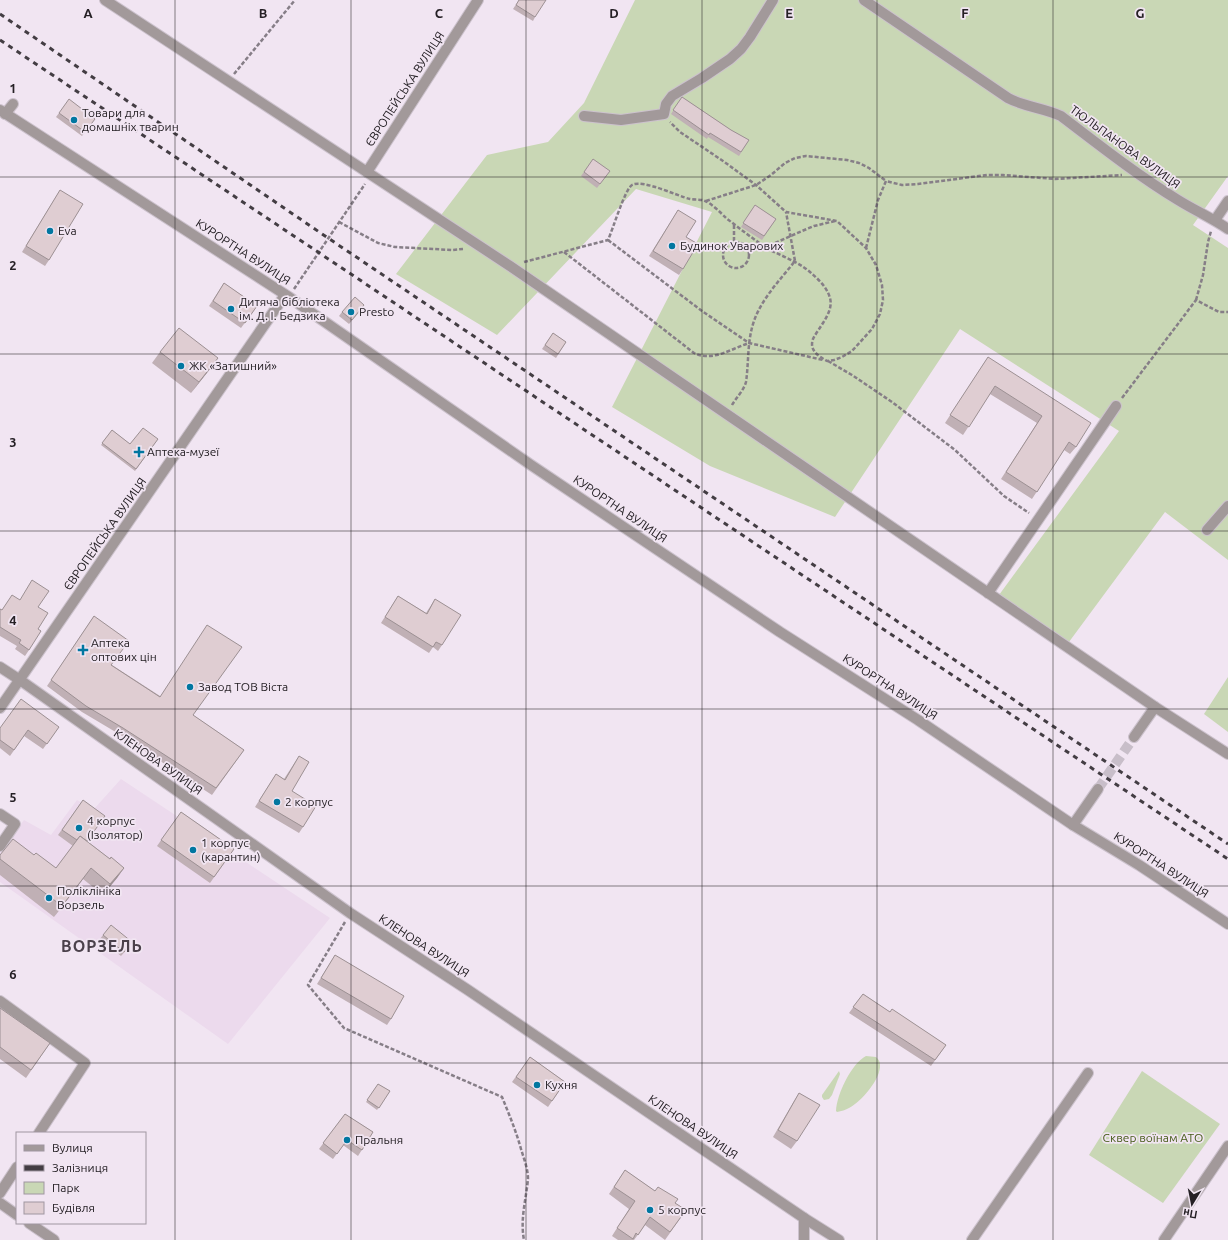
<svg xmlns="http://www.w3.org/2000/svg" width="1228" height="1240" font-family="Ubuntu,sans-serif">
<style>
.built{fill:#ecdaed}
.green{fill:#c9d7b5}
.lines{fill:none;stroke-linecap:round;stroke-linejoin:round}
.minor-tunnel{stroke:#c8bec9;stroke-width:10;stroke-dasharray:10 5;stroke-linecap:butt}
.minor-casing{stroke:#ccc2cd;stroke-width:12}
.path{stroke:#867e87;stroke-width:2.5;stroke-dasharray:4 2;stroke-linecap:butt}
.minor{stroke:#a2999a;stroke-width:10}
.rail{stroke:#433d43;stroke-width:3;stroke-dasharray:5 5;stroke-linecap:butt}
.wall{fill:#c0b0b5}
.shaded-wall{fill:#9c9093}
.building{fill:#dfcdd2;stroke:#9c9093}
.grid{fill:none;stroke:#252025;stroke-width:1;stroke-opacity:0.55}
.poi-dot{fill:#0177a0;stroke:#f1e5f2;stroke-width:1.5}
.labels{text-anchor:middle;stroke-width:3.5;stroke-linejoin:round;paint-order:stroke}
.street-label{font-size:12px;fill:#252025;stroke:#f1e5f2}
.poi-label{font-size:12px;fill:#252025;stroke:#f1e5f2;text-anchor:start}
.park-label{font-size:12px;fill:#465b18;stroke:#f1e5f2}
.district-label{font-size:16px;font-weight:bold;letter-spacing:1px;fill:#4b414b;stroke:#f1e5f2}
.grid-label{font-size:13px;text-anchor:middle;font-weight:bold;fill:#252025;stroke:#f1e5f2;stroke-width:3.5;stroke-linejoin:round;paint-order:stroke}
</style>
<rect width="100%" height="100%" fill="#f1e5f2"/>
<path class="built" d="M121,779L330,918L228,1044L0,882V851L24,820L51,835L77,800L94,809Z"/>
<g class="green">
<path d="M635,0H1228V176L1193,225L1228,248V560L1165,512L1066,646L999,595L1119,431L960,329L835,517L710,466L612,407L712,212L636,189L497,335L396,274L487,155L548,142L584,103Z"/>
<path d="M1228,677V732L1204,714Z"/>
<path d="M866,1056L876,1057C878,1059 880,1061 880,1065C881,1079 861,1102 849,1108C846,1110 841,1111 837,1112L836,1111C837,1094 851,1064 866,1056Z"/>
<path d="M839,1071L840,1074L832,1095L829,1099L824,1100L822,1097V1095Z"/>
<path d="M1142,1071L1220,1124L1163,1203L1089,1155Z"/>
</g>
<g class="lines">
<path class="minor-tunnel" d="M1098,789L1134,737"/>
<defs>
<g id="minor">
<path d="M105,0L510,266L1155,707L1228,754"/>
<path d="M864,0L1008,98C1025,107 1044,108 1061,116C1099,145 1137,175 1178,200C1194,210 1212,218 1228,229"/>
<path d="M0,110L289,297L531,465L780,632L918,720L1073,825L1139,865L1228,924"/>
<path d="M5,114L13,104"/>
<path d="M584,116L621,120L664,114L666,104L672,96L702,78L730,59L741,49L750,37L773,0"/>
<path d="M367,172L478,0"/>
<path d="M1215,220L1228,201"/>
<path d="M1207,530L1228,506"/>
<path d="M988,593L1116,406"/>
<path d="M0,667L20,680L350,913L468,990L804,1218L839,1240"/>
<path d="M0,708L285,295"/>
<path d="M1134,737L1155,707"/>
<path d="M0,814L15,824L0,846"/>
<path d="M1073,825L1098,789"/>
<path d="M0,1001L85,1063L39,1133"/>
<path d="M0,1193L17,1167"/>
<path d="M0,1203L17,1215"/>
<path d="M804,1218V1240"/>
<path d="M29,1223L54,1240"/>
<path d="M972,1240L1088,1073"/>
<path d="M1164,1240L1228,1146"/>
</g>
</defs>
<use href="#minor" class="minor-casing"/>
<g class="path">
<path d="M234,74L295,0"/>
<path d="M706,201L756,185L771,175L785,163L795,158L806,156L847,160L859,163L869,168L886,181"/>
<path d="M339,222L378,243L395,247L452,250L463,249"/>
<path d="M734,225V242"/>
<path d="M608,240L702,311L749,343L823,360"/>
<circle cx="736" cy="255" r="13"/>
<path d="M746,247H766L802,231L814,226L835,221"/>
<path d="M866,248L878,200L886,181L902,185L918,184L987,175H1003L1055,179L1122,175"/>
<path d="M564,252L694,353C712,362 731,349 749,343"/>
<path d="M524,262L608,240C613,229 625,189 632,185C643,179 677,196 690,199C695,200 701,199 705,201C711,203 721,213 726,218C739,228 752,238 765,247C780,256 796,260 810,272C818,279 827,287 830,298C834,312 819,327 813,339C809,350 818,356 827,361L834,360L842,357L852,351L872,329L880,314L883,300L882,285L876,265L866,248L837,221L786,212L756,185L723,161L680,132L670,122"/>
<path d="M294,289L365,184"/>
<path d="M1196,300L1203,275L1208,242L1211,231"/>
<path d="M828,361L852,375L892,402L955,450L1004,496L1029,513"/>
<path d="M1122,398L1196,300L1219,312H1228"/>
<path d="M732,405C736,398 744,390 746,382C749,361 747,341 754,321C762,298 781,279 795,261L786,212"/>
<path d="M345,922L308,985L344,1028L502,1097C509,1114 516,1131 521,1149C524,1159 528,1169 528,1179C526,1200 520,1219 524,1240"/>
</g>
<use href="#minor" class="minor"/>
<g class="rail">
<path d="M0,14L328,238L1228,844"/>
<path d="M0,40L1228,859"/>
</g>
</g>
<g class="wall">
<path d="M519,0L535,17L533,21L513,9Z"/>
<path d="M682,97L731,130L749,140L739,156L708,137L707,139L671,114Z"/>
<path d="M59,113L95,119L82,136L56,117Z"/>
<path d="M593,159L610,171L597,188L581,176Z"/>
<path d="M60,190L49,260L45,266L22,252Z"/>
<path d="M755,205L776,219L762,240L741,227Z"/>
<path d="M678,210L686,237L683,269L679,275L649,256Z"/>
<path d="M224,283L257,306L241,328L209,306Z"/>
<path d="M362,309L349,324L339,316L342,312Z"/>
<path d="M553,333L566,342L556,358L542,349Z"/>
<path d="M160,352L210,369L191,393L152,363Z"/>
<path d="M988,357L1076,447L1070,454L1064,450L1032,499L1001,479L1037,423L990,394L963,435L945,423Z"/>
<path d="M112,430L130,444L158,439L135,471L101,445Z"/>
<path d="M398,596L426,613L435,599L442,645L438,651L433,647L429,653L381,623Z"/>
<path d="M19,600L38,607V629L29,650L25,656L15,649L17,646L0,636V609L2,610Z"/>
<path d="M94,616L112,665L160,696L193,715L244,750L212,795L119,734L82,712L47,686Z"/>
<path d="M59,727L43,749L24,736L10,756L0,748V728Z"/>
<path d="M299,756L292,791L303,827L299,833L255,807L276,774L284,779Z"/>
<path d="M83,800L87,841L110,859L124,868L117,878L103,895L83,879L54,917L0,875V855H34L56,868L73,846L58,835Z"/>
<path d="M181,812L234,849L210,883L157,846Z"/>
<path d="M103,935L130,946L121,956L100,939Z"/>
<path d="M335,955L391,1019L387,1025L317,984Z"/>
<path d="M863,994L890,1012L946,1045L931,1066L849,1013Z"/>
<path d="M0,1008L50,1043L26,1078L0,1059Z"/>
<path d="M530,1057L565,1082L548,1107L512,1082Z"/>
<path d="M378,1084L390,1091L377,1110L366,1102Z"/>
<path d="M799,1093L797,1141L791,1149L773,1137L794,1101Z"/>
<path d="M345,1114L373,1132L358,1156L343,1145L333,1159L319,1149Z"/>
<path d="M625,1170L655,1191L686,1210L665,1240L645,1225L634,1240H618L612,1236L629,1209L609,1194Z"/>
</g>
<g class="shaded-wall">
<path d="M218,358L210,369L191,393L199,382Z"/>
<path d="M91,868L83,879L54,917L62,906Z"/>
<path d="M124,868L117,878L103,895L110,884Z"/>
</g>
<g class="building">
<path d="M519,0H546L535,17L516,5Z"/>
<path d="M682,97L731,130L749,140L741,152L710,133L709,135L673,110Z"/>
<path d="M69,99L95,119L85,132L59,113Z"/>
<path d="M593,159L610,171L600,184L584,172Z"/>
<path d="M60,190L83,204L49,260L26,246Z"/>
<path d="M755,205L776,219L764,236L743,223Z"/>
<path d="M678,210L696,221L686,237L698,244L683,269L653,251Z"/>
<path d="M224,283L257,306L245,323L213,301Z"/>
<path d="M355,297L364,305L352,320L342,312Z"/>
<path d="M179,328L218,358L199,382L160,352Z"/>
<path d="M553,333L566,342L558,354L545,345Z"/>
<path d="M988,357L1091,423L1076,447L1069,442L1037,492L1006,472L1042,416L995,386L969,427L950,415Z"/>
<path d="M143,428L158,439L136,469L102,443L112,430L130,444Z"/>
<path d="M32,580L49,591L38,607L48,613L38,629L41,631L29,650L19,643L21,640L0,627V609L2,610L12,595L20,600Z"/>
<path d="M398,596L427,614L435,599L461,615L442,645L436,642L433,647L385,617Z"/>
<path d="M94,616L129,641L111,665L160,697L207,625L242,647L193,715L244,750L216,788L123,728L86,706L51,680Z"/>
<path d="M21,699L59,727L47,744L28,730L14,750L0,740V728Z"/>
<path d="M299,756L309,762L292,791L316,806L303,827L259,801L276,774L285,780Z"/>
<path d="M83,800L105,816L87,841L80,836L77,840L62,830Z"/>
<path d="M181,812L234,849L214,877L161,840Z"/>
<path d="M80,836L110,859L111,857L124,868L110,884L91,868L62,906L0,859V855L13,839L34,855L36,853L56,868Z"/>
<path d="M111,925L132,942L124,952L103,935Z"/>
<path d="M335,955L404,996L391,1019L321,978Z"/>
<path d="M863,994L890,1012L892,1009L946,1045L935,1060L853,1007Z"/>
<path d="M0,1008L50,1043L31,1070L0,1047Z"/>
<path d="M530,1057L565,1082L552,1101L516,1077Z"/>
<path d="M378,1084L390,1091L379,1108L367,1100Z"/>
<path d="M799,1093L820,1105L797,1141L778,1130Z"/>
<path d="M345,1114L373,1132L362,1150L347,1140L337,1154L323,1143Z"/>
<path d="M625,1170L655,1191L658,1187L678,1199L675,1203L686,1210L670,1232L650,1217L638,1235L636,1233L633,1239L617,1228L635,1201L614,1187Z"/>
</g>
<path class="grid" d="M175,0V1240M351,0V1240M526,0V1240M702,0V1240M877,0V1240M1053,0V1240M0,177H1228M0,354H1228M0,531H1228M0,709H1228M0,886H1228M0,1063H1228"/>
<g class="poi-dot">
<circle cx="74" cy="120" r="4"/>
<circle cx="50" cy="231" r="4"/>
<circle cx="672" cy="246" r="4"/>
<circle cx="231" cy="309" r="4"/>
<circle cx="351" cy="312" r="4"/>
<circle cx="181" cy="366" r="4"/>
<path d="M137 446h4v4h4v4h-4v4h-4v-4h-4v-4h4z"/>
<path d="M81 644h4v4h4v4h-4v4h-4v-4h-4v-4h4z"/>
<circle cx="190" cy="687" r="4"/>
<circle cx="277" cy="802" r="4"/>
<circle cx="79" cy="828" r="4"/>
<circle cx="193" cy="850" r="4"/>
<circle cx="49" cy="898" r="4"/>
<circle cx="537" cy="1085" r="4"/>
<circle cx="347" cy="1140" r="4"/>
<circle cx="650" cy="1210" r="4"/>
</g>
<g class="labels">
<g class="street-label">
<text transform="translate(405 89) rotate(-57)" y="4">ЄВРОПЕЙСЬКА ВУЛИЦЯ</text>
<text transform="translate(1125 147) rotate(36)" y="4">ТЮЛЬПАНОВА ВУЛИЦЯ</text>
<text transform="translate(243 252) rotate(33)" y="4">КУРОРТНА ВУЛИЦЯ</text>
<text transform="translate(620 509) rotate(34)" y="4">КУРОРТНА ВУЛИЦЯ</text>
<text transform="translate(105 534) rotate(-55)" y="4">ЄВРОПЕЙСЬКА ВУЛИЦЯ</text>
<text transform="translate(890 687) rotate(33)" y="4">КУРОРТНА ВУЛИЦЯ</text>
<text transform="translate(158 762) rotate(35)" y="4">КЛЕНОВА ВУЛИЦЯ</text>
<text transform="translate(1161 865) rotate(33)" y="4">КУРОРТНА ВУЛИЦЯ</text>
<text transform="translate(424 946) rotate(33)" y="4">КЛЕНОВА ВУЛИЦЯ</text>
<text transform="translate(693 1127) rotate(34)" y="4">КЛЕНОВА ВУЛИЦЯ</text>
</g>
<g class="poi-label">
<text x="82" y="117">Товари для<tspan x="82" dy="14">домашніх тварин</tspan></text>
<text x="58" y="235">Eva</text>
<text x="680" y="250">Будинок Уварових</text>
<text x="239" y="306">Дитяча бібліотека<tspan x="239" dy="14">ім. Д. І. Бедзика</tspan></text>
<text x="359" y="316">Presto</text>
<text x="189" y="370">ЖК «Затишний»</text>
<text x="147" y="456">Аптека-музеї</text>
<text x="91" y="647">Аптека<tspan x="91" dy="14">оптових цін</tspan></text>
<text x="198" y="691">Завод ТОВ Віста</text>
<text x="285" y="806">2 корпус</text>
<text x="87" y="825">4 корпус<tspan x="87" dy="14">(Ізолятор)</tspan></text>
<text x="201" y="847">1 корпус<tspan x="201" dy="14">(карантин)</tspan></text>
<text x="57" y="895">Поліклініка<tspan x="57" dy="14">Ворзель</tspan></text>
<text x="545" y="1089">Кухня</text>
<text x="355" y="1144">Пральня</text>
<text x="658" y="1214">5 корпус</text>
</g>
<g class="park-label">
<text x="1153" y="1142">Сквер воїнам АТО</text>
</g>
<g class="district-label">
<text x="102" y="952">ВОРЗЕЛЬ</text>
</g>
</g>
<g class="grid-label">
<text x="88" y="18">A</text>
<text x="263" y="18">B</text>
<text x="439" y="18">C</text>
<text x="614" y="18">D</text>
<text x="789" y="18">E</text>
<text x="965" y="18">F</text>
<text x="1140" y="18">G</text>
<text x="13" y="93">1</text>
<text x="13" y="270">2</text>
<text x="13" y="447">3</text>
<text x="13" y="625">4</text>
<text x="13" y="802">5</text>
<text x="13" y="979">6</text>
</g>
<rect x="16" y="1132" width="130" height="92" fill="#f1e5f2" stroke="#9f96a0"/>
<rect x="24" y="1145" width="20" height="6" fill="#a2999a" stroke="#9f96a0"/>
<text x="52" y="1152" font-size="12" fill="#252025">Вулиця</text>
<rect x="24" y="1165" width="20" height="6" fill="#433d43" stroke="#9f96a0"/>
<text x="52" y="1172" font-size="12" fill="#252025">Залізниця</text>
<rect x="24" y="1182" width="20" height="12" fill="#c9d7b5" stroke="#9f96a0"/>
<text x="52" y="1192" font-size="12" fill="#252025">Парк</text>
<rect x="24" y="1202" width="20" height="12" fill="#dfcdd2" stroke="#9f96a0"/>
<text x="52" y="1212" font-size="12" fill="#252025">Будівля</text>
<g transform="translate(1192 1204) rotate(190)" stroke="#f1e5f2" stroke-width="3" paint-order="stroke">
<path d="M0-3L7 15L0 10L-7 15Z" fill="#252025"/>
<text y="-6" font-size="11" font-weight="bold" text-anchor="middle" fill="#252025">Пн</text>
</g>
</svg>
